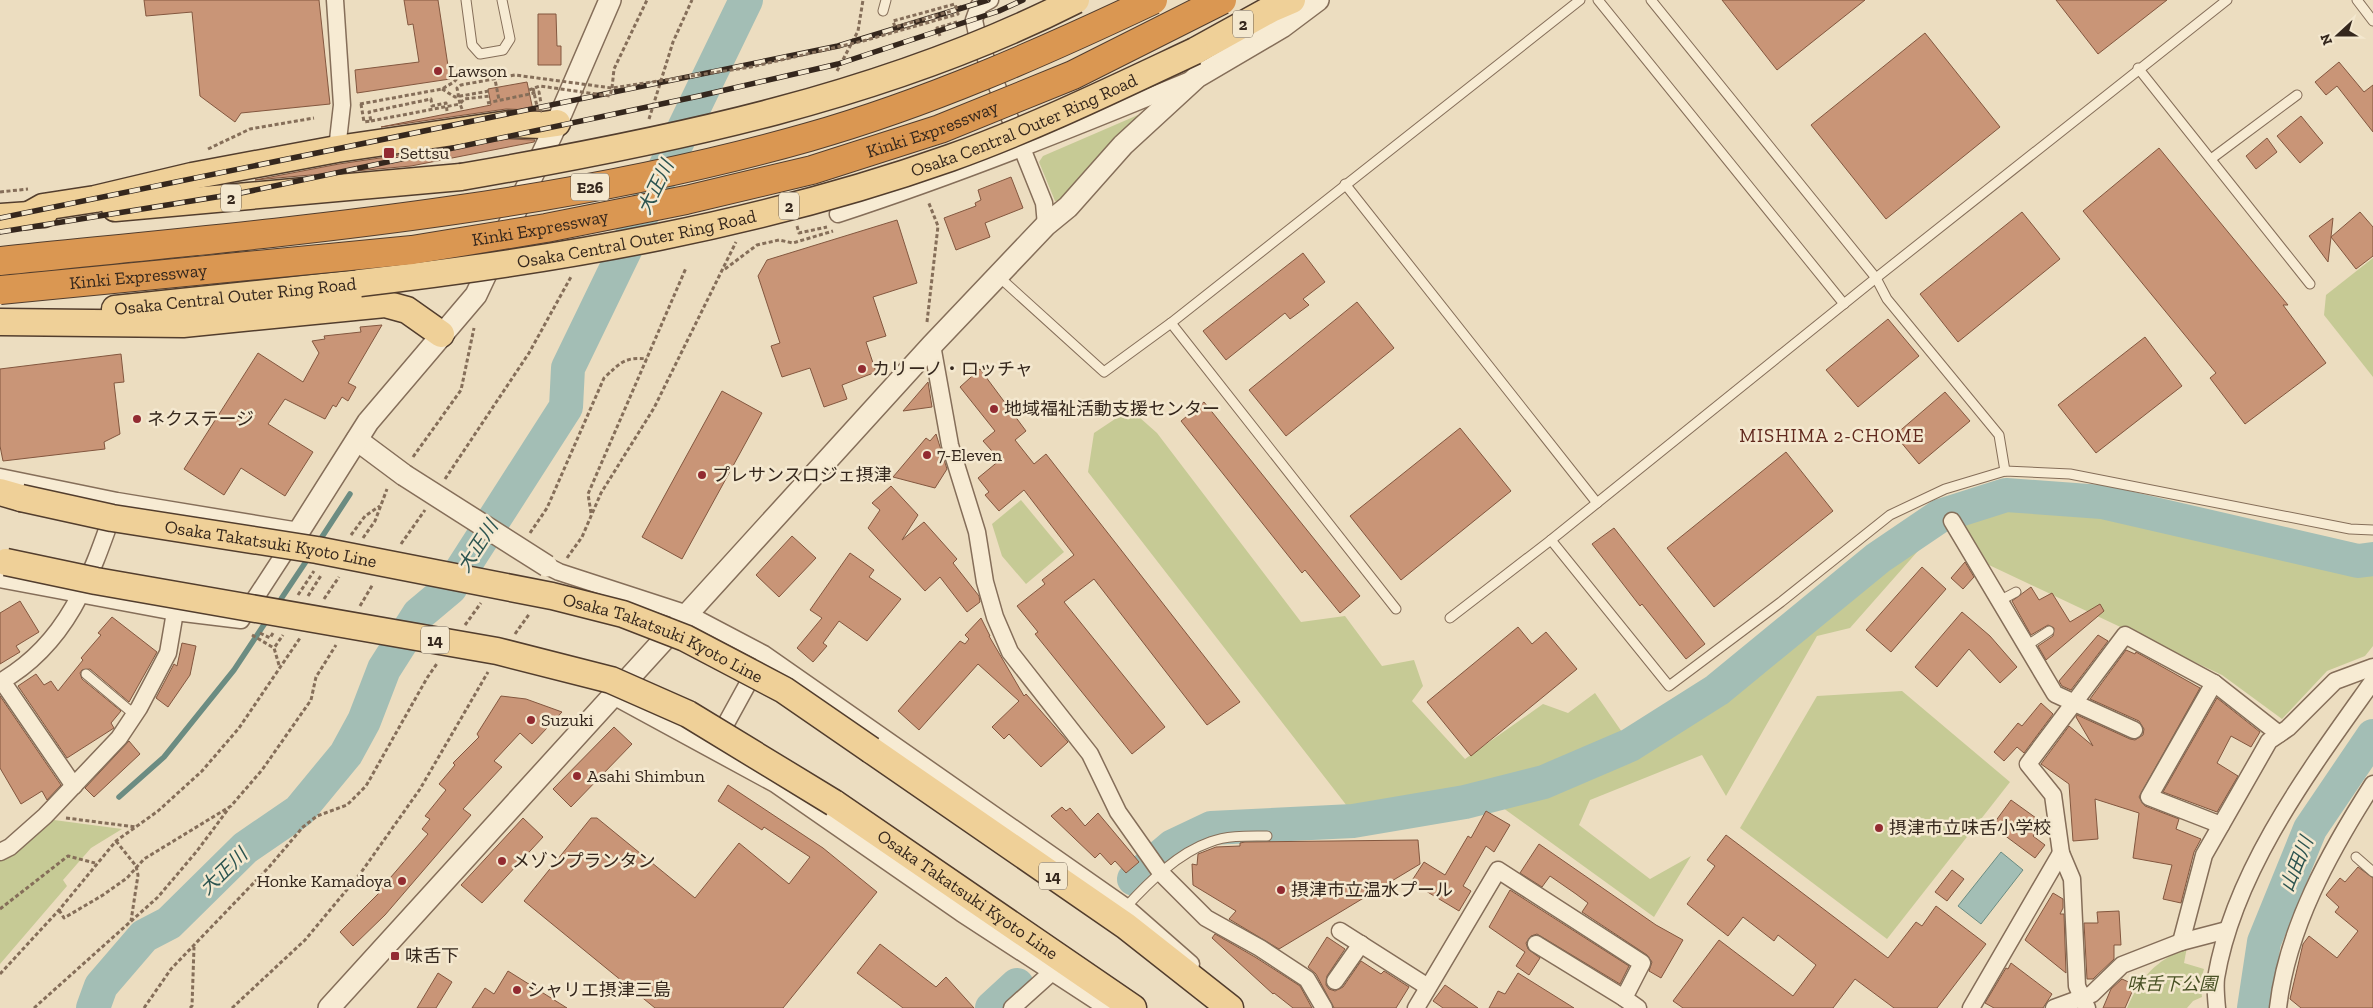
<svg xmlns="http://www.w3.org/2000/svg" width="2373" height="1008" font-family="'Zilla Slab','Noto Sans JP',serif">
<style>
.green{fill:#c6ca95}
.water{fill:#a3beb5;stroke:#6b8c82}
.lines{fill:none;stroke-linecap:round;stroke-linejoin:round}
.stream{stroke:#6b8c82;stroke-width:5.5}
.river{stroke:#a3beb5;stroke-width:34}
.building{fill:#c99577;stroke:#83573f}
.service-casing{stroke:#856e59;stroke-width:11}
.minor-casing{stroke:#856e59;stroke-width:19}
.tertiary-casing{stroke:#856e59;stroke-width:24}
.primary-casing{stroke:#523d2d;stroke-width:29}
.path{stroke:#856e59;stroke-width:3;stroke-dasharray:4 2.5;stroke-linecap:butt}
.service{stroke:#f7ebd3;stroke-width:9}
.minor{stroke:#f7ebd3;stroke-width:16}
.tertiary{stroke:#f7ebd3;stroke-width:21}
.primary{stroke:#efd098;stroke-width:26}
.rail-casing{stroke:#35271d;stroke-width:5.5}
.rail{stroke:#f4e8cf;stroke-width:4;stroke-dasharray:11;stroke-linecap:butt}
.tertiary-bridge-casing{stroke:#856e59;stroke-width:24;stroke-linecap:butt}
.primary-bridge-casing{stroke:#523d2d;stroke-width:29;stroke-linecap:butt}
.motorway-bridge-casing{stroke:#523d2d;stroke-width:30;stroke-linecap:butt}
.path-bridge{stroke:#856e59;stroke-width:3;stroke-dasharray:4 2.5;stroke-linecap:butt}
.tertiary-bridge{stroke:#f7ebd3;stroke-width:21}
.primary-bridge{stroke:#efd098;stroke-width:26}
.motorway-bridge{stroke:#da9752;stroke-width:28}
.poi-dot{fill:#922b31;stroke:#f4e8cf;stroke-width:2}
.labels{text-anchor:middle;stroke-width:5;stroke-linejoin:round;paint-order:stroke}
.shield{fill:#f4e8cf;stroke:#6e6152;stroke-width:1}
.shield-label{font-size:16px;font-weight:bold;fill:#35271d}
.poi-label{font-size:18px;fill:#35271d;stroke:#f4e8cf;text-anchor:start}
.street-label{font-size:18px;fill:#35271d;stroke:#f4e8cf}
.park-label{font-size:18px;font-style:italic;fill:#485124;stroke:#f4e8cf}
.water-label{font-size:19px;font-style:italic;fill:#2c5450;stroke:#f4e8cf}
.neighbourhood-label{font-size:19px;letter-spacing:1px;fill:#60281d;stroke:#f4e8cf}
</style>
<rect width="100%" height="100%" fill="#ecddc0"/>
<g class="green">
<path d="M1138,115L1140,118L1062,201H1055L1039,162L1043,156Z"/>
<path d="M2373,258V377L2324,315L2326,295Z"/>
<path d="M1130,409L1157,433L1301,622L1345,616L1382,666L1414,660L1423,686L1412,701L1465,759L1543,704L1568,713L1595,693L1624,735L1543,772L1463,794L1354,815L1088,472L1094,433Z"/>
<path d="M1021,500L1064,552L1026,584L1002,556L992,524Z"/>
<path d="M2012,505L2101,507L2356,566L2373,564V646L2365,656L2327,671L2282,719L2222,675L1989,565L1961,519Z"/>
<path d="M1940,526L1850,628L1817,636L1726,796L1702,755L1590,800L1579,825L1650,879L1691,856L1654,917L1499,805L1635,749L1720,694L1882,562Z"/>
<path d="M1902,691L2010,782L1887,939L1740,828L1817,696Z"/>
<path d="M54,820L122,829L91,848L63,880L67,886L0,964V861L13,856Z"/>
<path d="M2187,947L2184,963L2204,969L2200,983L2202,997L2193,1001L2187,1008H2127C2142,975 2154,963 2187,947Z"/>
</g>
<path class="water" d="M2001,852L2023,870L1981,924L1958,906Z"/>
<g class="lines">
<g class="stream">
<path d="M318,543L350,494"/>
<path d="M277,605L309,557"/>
<path d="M119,797L164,757L234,670L269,617"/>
</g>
<g class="river">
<path d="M1134,879L1173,846L1211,828L1353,821L1465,802L1544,782L1630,745L1717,690L1878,558L1940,516L2006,495L2102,502L2358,561L2373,559"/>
<path d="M93,1008L101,986L144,936L169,923L245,848L299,811L346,754L364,721L384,669L419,614L450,588L566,407L568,368L746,0"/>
<path d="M992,1008L1017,985"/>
<path d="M2254,1008L2264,942L2310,829L2373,736"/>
</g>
</g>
<g class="building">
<path d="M144,0H319L330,104L241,113L235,122L200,96L192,12L146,16Z"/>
<path d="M404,0H438L450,79L357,93L355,70L419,62L413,24L408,25Z"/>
<path d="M1722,0H1865L1777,70Z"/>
<path d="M2056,0H2167L2098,54Z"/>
<path d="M538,14H556L557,46H561V65H538Z"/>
<path d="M1925,33L2000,127L1886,219L1811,125Z"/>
<path d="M2339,62L2364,92L2373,85V132L2337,86L2326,95L2315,82Z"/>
<path d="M527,82L533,110L506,109L381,127L491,105L488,89Z"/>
<path d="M2301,116L2323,143L2300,163L2277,136Z"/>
<path d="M2267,138L2277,152L2256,169L2246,156Z"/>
<path d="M509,139L535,140L534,142L411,166L255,180L339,164Z"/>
<path d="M2159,148L2288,305H2283L2326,363L2245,424L2210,378L2216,373L2083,211Z"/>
<path d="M1011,177L1023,208L985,223L990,237L956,250L944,218L976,206L975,203L981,200L978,190Z"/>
<path d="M2022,212L2060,259L1958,342L1920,294Z"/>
<path d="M2360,212L2373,227V256L2356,269L2331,237Z"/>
<path d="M2333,218L2331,237L2328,262L2309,236Z"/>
<path d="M897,220L917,283L873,297L886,336L866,342L876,372L842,385L847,399L824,407L810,368L782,377L771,346L780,343L758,276L767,260Z"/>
<path d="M1303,253L1325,282L1303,299L1309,305L1290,319L1285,313L1226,360L1203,331Z"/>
<path d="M1357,302L1394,348L1286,436L1249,390Z"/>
<path d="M1888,319L1919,356L1858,407L1826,370Z"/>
<path d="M382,325L348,383L356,387L348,401L342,397L336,407L333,405L325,419L285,399L268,424L313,452L285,496L241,468L224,495L184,469L258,353L303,382L319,353L312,341L325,339L324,336L361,332L360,327Z"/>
<path d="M2145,337L2182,386L2096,453L2058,405Z"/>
<path d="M121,354L124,382L114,383L120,434L104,442L105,449L3,461L0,446V369Z"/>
<path d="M980,369L1026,431L1015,440L1034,464L1046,454L1240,702L1207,725L1094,579L1064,602L1165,727L1132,754L1035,634L1038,632L1017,606L1045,584L1042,580L1074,555L1024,490L999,511L985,495L989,492L978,478L1000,460L983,441L995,431L960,387Z"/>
<path d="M928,382L932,407L903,411Z"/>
<path d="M722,391L762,413L682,559L642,537Z"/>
<path d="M1945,392L1970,421L1919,464L1895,435Z"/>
<path d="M1204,402L1360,596L1340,613L1305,570L1302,573L1181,421Z"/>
<path d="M1460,428L1511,491L1401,580L1350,516Z"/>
<path d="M936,434L947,469L935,488L893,477L926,438L930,441Z"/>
<path d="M1786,452L1833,511L1714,607L1667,548Z"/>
<path d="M891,486L918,515L902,540L924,522L957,559L953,563L979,596L980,602L967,612L940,577L925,591L868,528L880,510L872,503Z"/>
<path d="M1614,528L1705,644L1686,659L1642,604L1640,606L1592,544Z"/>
<path d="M792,536L816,558L779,597L756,575Z"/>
<path d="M850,553L874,570L869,577L901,599L867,641L839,621L823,643L827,646L813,662L797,648L822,618L810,610Z"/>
<path d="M1965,562L1974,577L1963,589L1951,578Z"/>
<path d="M1922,567L1946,589L1891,652L1866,630Z"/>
<path d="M2031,587L2039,600L2052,593L2070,622L2100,604L2104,611L2046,660L2038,646L2053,636L2054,628L2048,625L2031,635L2012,601Z"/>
<path d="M20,601L39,632L16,646L20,652L0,664V613Z"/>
<path d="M1962,612L1990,636L2017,667L2000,683L1969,649L1937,687L1915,667Z"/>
<path d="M112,617L157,652L129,702L90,669L82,670L80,673L82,679L121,711L111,723L114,728L67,758L18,686L36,674L44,685L51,681L58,691L83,660L81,658L101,635L98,633Z"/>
<path d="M981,618L990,636H989L1024,696L1026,694L1068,742L1041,767L1009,734L1004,739L992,727L1019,701L978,664L919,730L898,711L960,641L965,644L969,639L965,635Z"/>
<path d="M1518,627L1532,644L1546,632L1577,669L1471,756L1427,702Z"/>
<path d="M2098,635L2108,641L2071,690L2062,686L2059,681Z"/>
<path d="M182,643L196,646L190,675L168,707L156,698L174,664L177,666Z"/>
<path d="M2126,650L2135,654L2136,652L2200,688L2139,797L2145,806L2179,819L2176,829L2201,839L2194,852L2181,903L2163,899L2172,865L2133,858L2139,813L2095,799L2098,839L2073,841L2069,784L2041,764L2069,726L2093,746L2076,717L2077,715L2130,739L2135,740L2143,735L2144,729L2139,721L2090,699Z"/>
<path d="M0,696L61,785L47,800L42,791L21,804L0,768Z"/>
<path d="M501,696L526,699L562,712L532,744L520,733L494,761L502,767L463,809L471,815L385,915L353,946L340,932L379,893L378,892L428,834L422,829L430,819L425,816L446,790L439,784L455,765L453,763L479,737L477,734Z"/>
<path d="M2217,698L2260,732L2251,747L2231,736L2217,763L2238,776L2217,812L2163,792Z"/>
<path d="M2041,703L2053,714L2024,753L2017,747L2004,761L1994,752L2018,723L2022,726Z"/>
<path d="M614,727L632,744L571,807L553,789Z"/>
<path d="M129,741L140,754L94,797L85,788Z"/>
<path d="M728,785L823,848L877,892L783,1008H655L524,901L591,818H597L695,898L739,843L789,884L810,857L764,827L762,830L718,801Z"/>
<path d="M2011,800L2043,823L2033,836L2045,845L2035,858L1992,826Z"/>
<path d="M1062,807L1066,811L1070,808L1085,826L1098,813L1139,862L1126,873L1115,861L1111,865L1100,853L1095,858L1051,816Z"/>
<path d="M1486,811L1510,825L1494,852L1486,846L1463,886L1471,891L1459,911L1411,882L1424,862L1445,875L1468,836L1471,838Z"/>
<path d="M523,818L543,837L482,903L461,885Z"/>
<path d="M1726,835L1888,958L1916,922L1922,926L1936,906L1986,944L1937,1008H1894L1855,979L1833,1008H1683L1673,1001L1719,940L1793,996L1816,965L1778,935L1774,941L1743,917L1728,936L1687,904L1715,866L1707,860Z"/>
<path d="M1418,840L1420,864L1279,949L1229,919L1236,911L1193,885L1192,864L1197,865L1198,854L1216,847L1240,846V843L1245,842Z"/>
<path d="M1539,844L1656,925L1683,940L1661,978L1649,971L1652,962L1647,955L1582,912L1588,903L1576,894L1550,876L1542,887L1520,873Z"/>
<path d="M2358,867L2373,878V1008H2301L2290,999L2303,944L2309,936L2337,958L2358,931L2335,912L2339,907L2326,895L2340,878L2345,882Z"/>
<path d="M1952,870L1964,879L1947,901L1935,892Z"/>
<path d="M1510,890L1629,966L1620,984L1537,934L1531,936L1526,943L1528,949L1540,958L1529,975L1516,966L1525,952L1489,927Z"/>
<path d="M2053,893L2063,899V908L2060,914H2064L2066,973L2025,940Z"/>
<path d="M2119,911L2121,945H2114V959L2093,979H2087L2084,923H2098L2097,912Z"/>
<path d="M1215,934L1255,957L1300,986L1312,1008H1293L1274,993L1273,994L1212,938Z"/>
<path d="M1327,937L1345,949L1327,976L1326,985L1329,989L1335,991L1343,987L1361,961L1381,974L1384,971L1409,987L1396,1008H1334L1316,974L1308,967Z"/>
<path d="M880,944L936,987L946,977L974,1008H903L857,973Z"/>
<path d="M2011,963L2052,994L2043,1008H1994L1985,1003L2006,968L2008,969Z"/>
<path d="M508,971L567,1008H472L485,988L494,994Z"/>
<path d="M438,973L452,982L436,1008H417Z"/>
<path d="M1518,973L1574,1008H1489L1498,991L1505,994Z"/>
<path d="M2122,979L2135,985L2125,1008H2103L2111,989Z"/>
<path d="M1445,985L1478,1008H1443L1433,1001Z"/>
</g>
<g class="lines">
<defs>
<g id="service">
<path d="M466,0L472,45L480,54L503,50L510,39L502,0"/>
<path d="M1598,0L1844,304"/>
<path d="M1651,0L1876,278L1887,299L1999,435L2005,471"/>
<path d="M2227,0L1876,278L1551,540L1669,686L1781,602L1890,515L1945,489L2005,471L2070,474L2350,529L2373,530"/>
<path d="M2357,0L2373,21"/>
<path d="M883,11L886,0"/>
<path d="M2138,68L2310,284"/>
<path d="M2211,159L2297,95"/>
<path d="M1345,184L1597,503"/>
<path d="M998,276L1104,372L1171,323L1580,0"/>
<path d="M1171,323L1396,609"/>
<path d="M1999,601L2016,592"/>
<path d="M1450,618L1551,540"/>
<path d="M2026,646L2049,631"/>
<path d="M86,674L135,715"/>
<path d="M2356,857L2373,872"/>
<path d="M1126,907C1149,882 1178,853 1210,842C1228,835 1249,836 1267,836"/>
</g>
<g id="minor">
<path d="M335,0L342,105L337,149"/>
<path d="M990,0L979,6L974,20L978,39L1044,203L1046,225"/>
<path d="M838,214C957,175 1072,129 1188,81"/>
<path d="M932,345L950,445L977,532L985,582L995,617L1010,652L1090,754L1118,812L1161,873L1206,918L1260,948L1307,979L1324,1008"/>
<path d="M0,477L117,501L299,531L241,620L175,612L0,579"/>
<path d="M1952,521L2055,694L2134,730"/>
<path d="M547,566L559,572L688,614L764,654L1126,907L1191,964"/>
<path d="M2,681L74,786"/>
<path d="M0,682C67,644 90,579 114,510"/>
<path d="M2214,683L2149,797L2221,825"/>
<path d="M613,696L775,784L961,913L1107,1008"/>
<path d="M717,740L757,667"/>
<path d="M0,852L10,847L45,816L119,738L139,708L168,653L175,612"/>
<path d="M1340,931L1428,987"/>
<path d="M2181,942L2204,855L2269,741L2288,728L2335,681L2373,667"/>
<path d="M1536,944L1624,998"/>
<path d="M1335,981L1361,944"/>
<path d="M1012,1008L1051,973"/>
<path d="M1416,1008L1498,870L1642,963L1624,998L1638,1008"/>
<path d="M1971,1008L2061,853"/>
<path d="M2054,1008L2092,994L2122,965L2181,942L2227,930"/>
<path d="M2087,1008L2077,986L2072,879L2061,853L2053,795L2028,764L2125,635L2214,683L2279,734"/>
<path d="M2217,1008C2216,998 2215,987 2216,978C2234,870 2311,768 2373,681"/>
<path d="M2278,1008C2287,928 2330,851 2373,784"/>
</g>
<g id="tertiary">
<path d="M357,440L404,475"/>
<path d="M299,531L368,422L476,295L557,123L610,0"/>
<path d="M329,1008L932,345L1046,225L1068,207L1123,145L1197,77L1282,27L1318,0"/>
</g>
<g id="primary">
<path d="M1195,51L1271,9L1292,0"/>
<path d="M115,208L461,177"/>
<path d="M27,216L43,207L95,199L192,176L337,149L508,124L543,125L557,123"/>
<path d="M0,217L44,214"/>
<path id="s1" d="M115,309L360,283"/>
<path d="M1,322L183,324L385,304L407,310L441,334"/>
<path d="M0,492L21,498"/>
<path d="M871,750L1126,926L1230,1008"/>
<path id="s2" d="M834,803L1133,1008"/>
</g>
</defs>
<use href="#service" class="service-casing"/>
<use href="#minor" class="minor-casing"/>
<use href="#tertiary" class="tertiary-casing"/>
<use href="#primary" class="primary-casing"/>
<g class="path">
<path d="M952,11L962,6"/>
<path d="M940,36L937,28L957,22"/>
<path d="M493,69L499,100"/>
<path d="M837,71L858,31L863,0"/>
<path d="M612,88L614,69L647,0"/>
<path d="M442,89L455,97L489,91"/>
<path d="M487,103L539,92L541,103"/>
<path d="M360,104L442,89L454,82L464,70"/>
<path d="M361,104L364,122L371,121L369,112L431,99L432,106L446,103L447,111"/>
<path d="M462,109L460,104L464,99L490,96"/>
<path d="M649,119L673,42L692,0"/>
<path d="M208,149L250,129L314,118"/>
<path d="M0,192L28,189"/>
<path d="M797,226L799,233L827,227"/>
<path d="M725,269L757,245L779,240L793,243L833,231"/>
<path d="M927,322L938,226L928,201"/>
<path d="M413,457L461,390L474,328"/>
<path d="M445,479L529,353L572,275"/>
<path d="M591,513L588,494L686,268"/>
<path d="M530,533L547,508L604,378C619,364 625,356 647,359"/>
<path d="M351,535L365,516L380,506"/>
<path d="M363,538L375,521L387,489"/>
<path d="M401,544L425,510"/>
<path d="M567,558L582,537L601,493L654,408L736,242"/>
<path d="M298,595L314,571"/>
<path d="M308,596L322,574"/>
<path d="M324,599L339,577"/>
<path d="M360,606L373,584"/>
<path d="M465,625L481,603"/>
<path d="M260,633L270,638L273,633"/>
<path d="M515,634L530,613"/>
<path d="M252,635L274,648"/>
<path d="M279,665L274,648L283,635"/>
<path d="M66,818L136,827"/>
<path d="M116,841L136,866L138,875L131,921"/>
<path d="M0,909L68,856L95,863"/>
<path d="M59,910L64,918L103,895L127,878L144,859L231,806L262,770L311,700L316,677L336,645"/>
<path d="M0,974L59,910L116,841L158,811L202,771L239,728L300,638"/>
<path d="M34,1008L158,897L197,851L229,808"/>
<path d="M144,1008L171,969L269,867L303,827L317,816L347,805L366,786L427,678L438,662"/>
<path d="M190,1008L192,1006L194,947"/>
<path d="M232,1008L305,940L360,874L420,789L488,672"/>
</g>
<use href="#service" class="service"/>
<use href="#minor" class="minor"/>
<use href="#tertiary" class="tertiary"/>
<use href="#primary" class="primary"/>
<defs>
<g id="rail">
<path d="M0,218L838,46L988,0"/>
<path d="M0,232L241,193L699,96L838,64L999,11L1023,0"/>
</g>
</defs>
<use href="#rail" class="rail-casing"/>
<use href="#rail" class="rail"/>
<defs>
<path id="tertiary-bridge" d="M404,475L547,566"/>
<g id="primary-bridge">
<path d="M461,177C670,141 885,97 1076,0"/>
<path id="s3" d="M360,283C559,260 761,225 950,158C1034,128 1114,89 1195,51"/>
<path id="s4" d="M21,498L112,518L317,550L552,596L623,614L685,638L784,690L871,750"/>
<path d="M6,562L96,581L497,651L611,680L688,714L834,803"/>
</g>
<g id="motorway-bridge">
<path d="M0,261C271,233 546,212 809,137C928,103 1041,53 1153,0"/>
<path id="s5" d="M0,290L412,250L546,228L686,200L812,170L940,129L1073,75L1222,0"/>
</g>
</defs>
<use href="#tertiary-bridge" class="tertiary-bridge-casing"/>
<use href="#primary-bridge" class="primary-bridge-casing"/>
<use href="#motorway-bridge" class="motorway-bridge-casing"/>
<g class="path-bridge">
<path d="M533,88L538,111H542"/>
<path d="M529,90L540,86L610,96L612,88"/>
<path d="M371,121L460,104L457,88L461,85L515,75L612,88L751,67L863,41L958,14L955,4L893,21L895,27L952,11"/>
</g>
<use href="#tertiary-bridge" class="tertiary-bridge"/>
<use href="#primary-bridge" class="primary-bridge"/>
<use href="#motorway-bridge" class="motorway-bridge"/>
</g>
<g class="poi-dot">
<circle cx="438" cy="71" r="5"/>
<rect x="383" y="147" width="12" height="12" rx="2.5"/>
<circle cx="862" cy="369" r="5"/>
<circle cx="994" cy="409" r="5"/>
<circle cx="137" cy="419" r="5"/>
<circle cx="927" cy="455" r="5"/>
<circle cx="702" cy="475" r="5"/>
<circle cx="531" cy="720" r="5"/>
<circle cx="577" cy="776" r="5"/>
<circle cx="1879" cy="828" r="5"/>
<circle cx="502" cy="861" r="5"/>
<circle cx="402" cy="881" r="5"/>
<circle cx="1281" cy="890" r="5"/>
<rect x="390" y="951" width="10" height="10" rx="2.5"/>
<circle cx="517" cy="990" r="5"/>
</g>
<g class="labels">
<g class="shield">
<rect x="1233" y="10.5" width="20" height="27" rx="4"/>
<rect x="571" y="173.5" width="38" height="27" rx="4"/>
<rect x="221" y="184.5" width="20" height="27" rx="4"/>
<rect x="779" y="192.5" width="20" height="27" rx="4"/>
<rect x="421" y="626.5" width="28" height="27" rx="4"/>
<rect x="1039" y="862.5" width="28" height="27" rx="4"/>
</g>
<g class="shield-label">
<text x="1243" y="30">2</text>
<text x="590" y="193">E26</text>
<text x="231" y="204">2</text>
<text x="789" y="212">2</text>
<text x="435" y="646">14</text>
<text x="1053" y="882">14</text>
</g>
<g class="poi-label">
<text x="448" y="77">Lawson</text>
<text x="400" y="159">Settsu</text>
<text x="872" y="375">カリーノ・ロッチャ</text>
<text x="1004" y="415">地域福祉活動支援センター</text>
<text x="147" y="425">ネクステージ</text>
<text x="937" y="461">7-Eleven</text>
<text x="712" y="481">プレサンスロジェ摂津</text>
<text x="541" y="726">Suzuki</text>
<text x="587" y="782">Asahi Shimbun</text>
<text x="1889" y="834">摂津市立味舌小学校</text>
<text x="512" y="867">メゾンプランタン</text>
<text x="392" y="887" text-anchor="end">Honke Kamadoya</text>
<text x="1291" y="896">摂津市立温水プール</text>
<text x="405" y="962">味舌下</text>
<text x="527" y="996">シャリエ摂津三島</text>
</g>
<g class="street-label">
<text dy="6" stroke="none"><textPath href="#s3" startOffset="685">Osaka Central Outer Ring Road</textPath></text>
<text dy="6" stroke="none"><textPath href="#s5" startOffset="949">Kinki Expressway</textPath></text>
<text dy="6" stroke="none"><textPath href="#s5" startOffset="544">Kinki Expressway</textPath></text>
<text dy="6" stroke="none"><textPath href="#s3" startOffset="280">Osaka Central Outer Ring Road</textPath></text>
<text dy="6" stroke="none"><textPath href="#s5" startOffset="139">Kinki Expressway</textPath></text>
<text dy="6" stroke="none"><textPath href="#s1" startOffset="121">Osaka Central Outer Ring Road</textPath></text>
<text dy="6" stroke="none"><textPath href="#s4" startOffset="254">Osaka Takatsuki Kyoto Line</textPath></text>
<text dy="6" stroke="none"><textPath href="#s4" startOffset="659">Osaka Takatsuki Kyoto Line</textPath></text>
<text dy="6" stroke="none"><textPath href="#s2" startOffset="162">Osaka Takatsuki Kyoto Line</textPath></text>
</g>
<g class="park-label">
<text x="2172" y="990">味舌下公園</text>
</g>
<g class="water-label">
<text transform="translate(655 187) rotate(-64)" y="7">大正川</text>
<text transform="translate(477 546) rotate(-57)" y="7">大正川</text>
<text transform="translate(2296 864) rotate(-68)" y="7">山田川</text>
<text transform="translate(223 871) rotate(-44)" y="7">大正川</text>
</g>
<g class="neighbourhood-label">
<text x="1832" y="442">MISHIMA 2-CHOME</text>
</g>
</g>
<g transform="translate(2338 35) rotate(249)" stroke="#f4e8cf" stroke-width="4" paint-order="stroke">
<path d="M0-4L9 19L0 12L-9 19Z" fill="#35271d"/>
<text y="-8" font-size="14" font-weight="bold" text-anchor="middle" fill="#35271d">N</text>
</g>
</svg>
